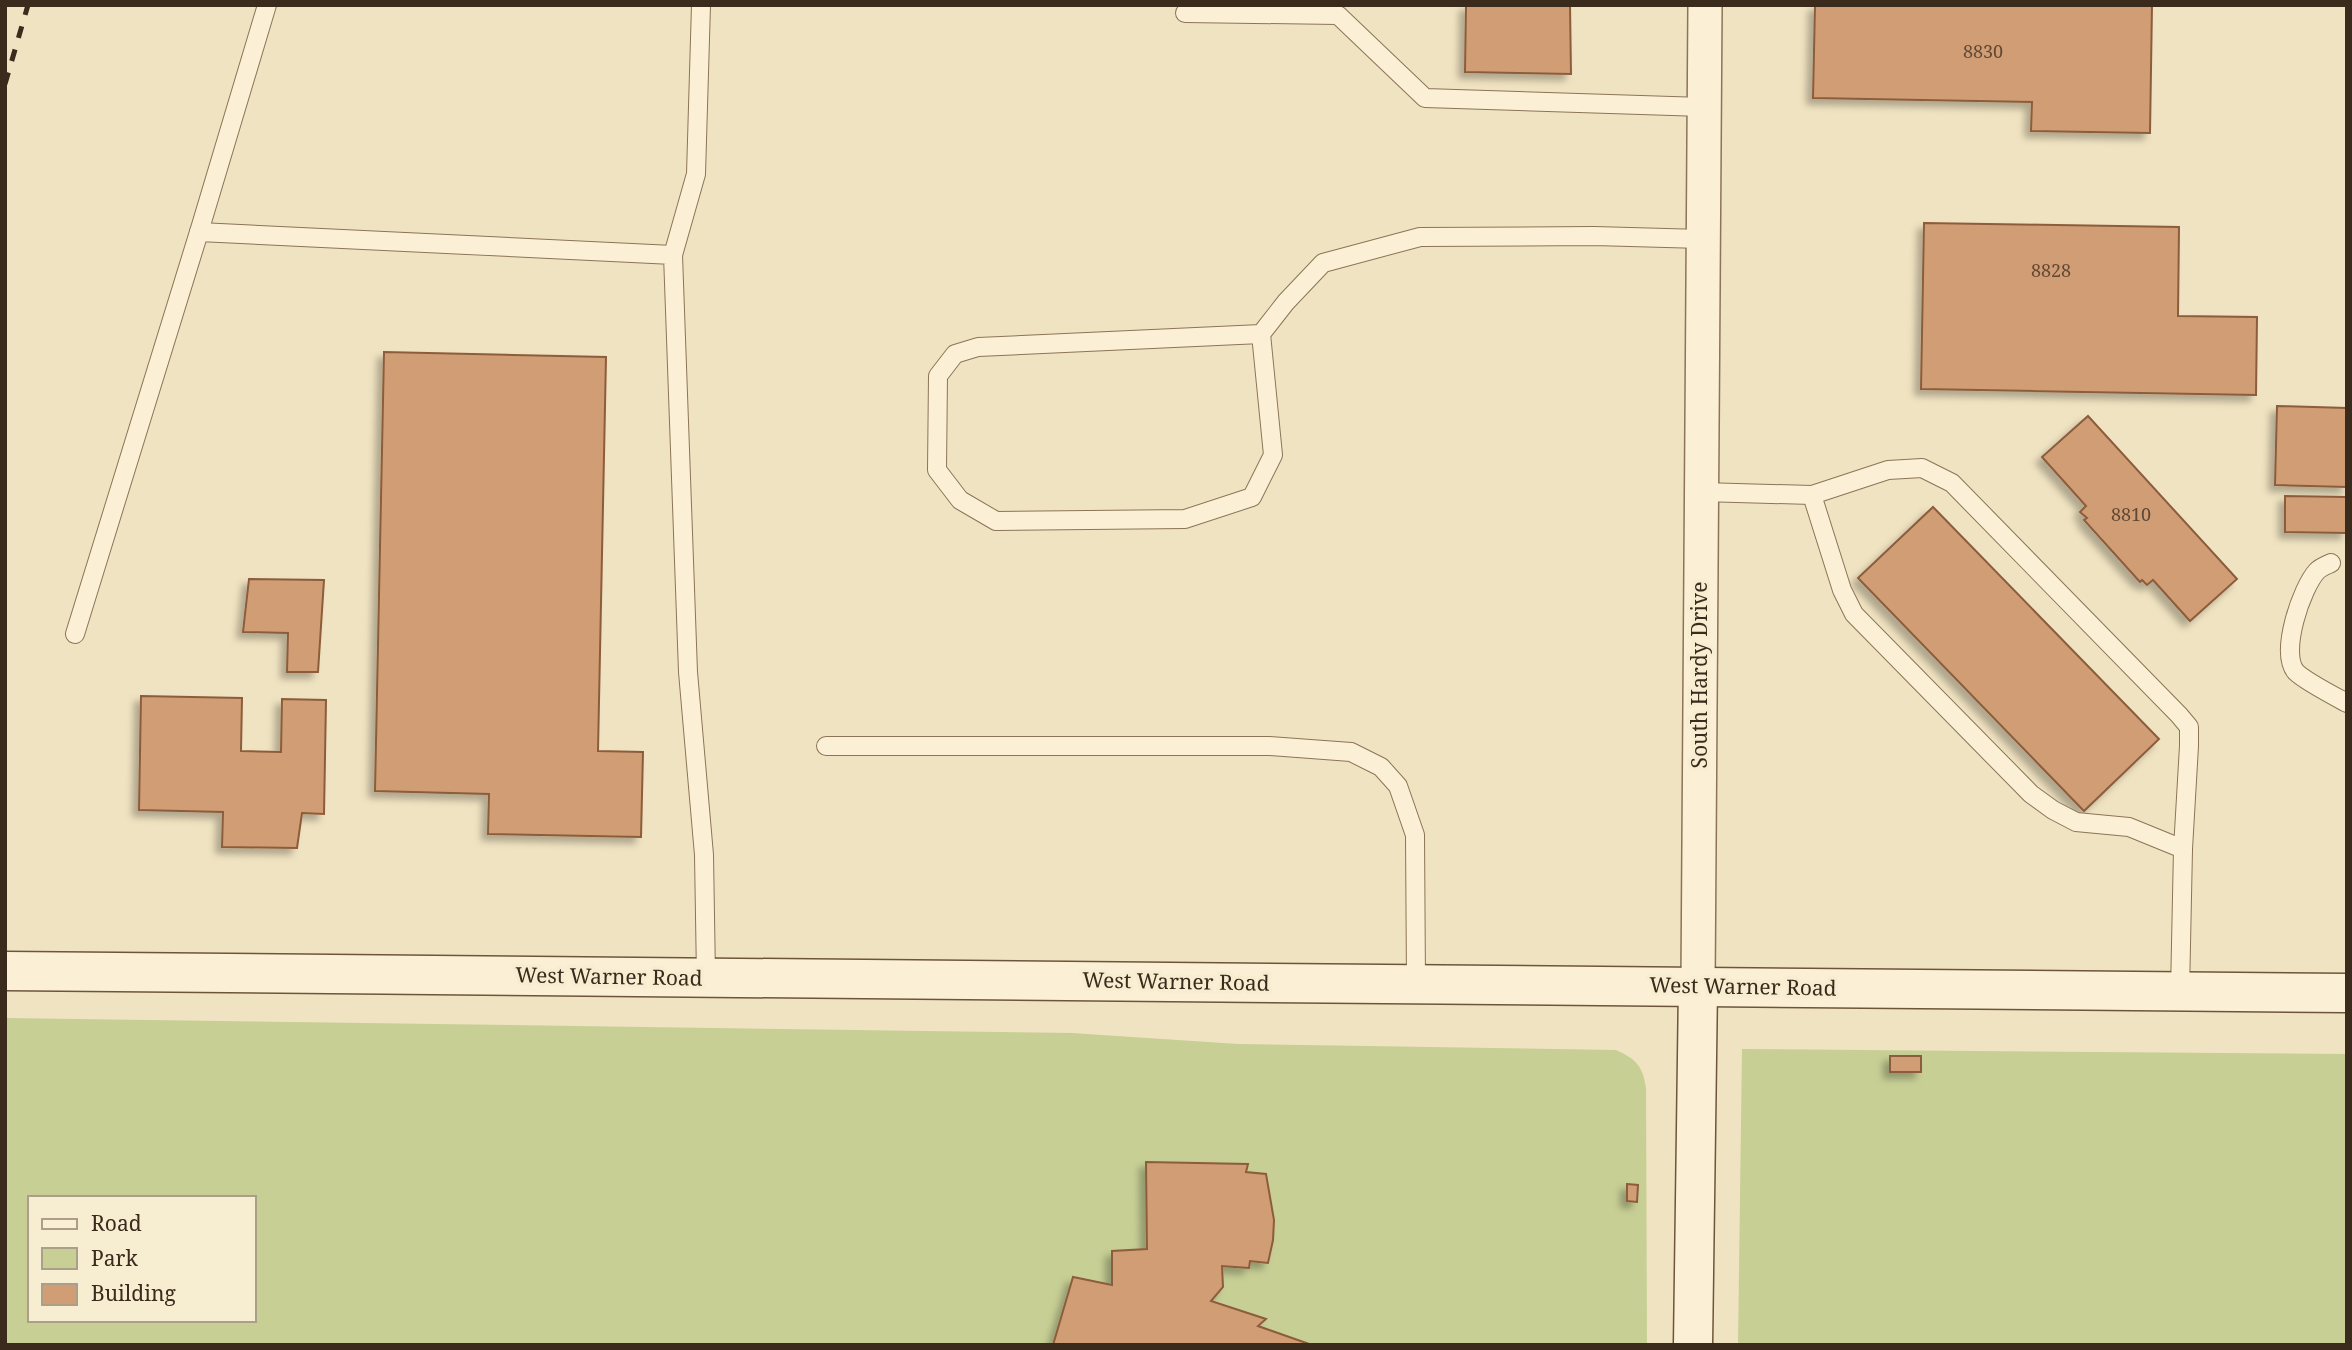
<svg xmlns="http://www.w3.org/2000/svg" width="2352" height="1350" font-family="'Noto Serif',serif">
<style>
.green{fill:#c7cf95;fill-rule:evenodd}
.building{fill:#d19d75;stroke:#8c5d3c;stroke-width:2;filter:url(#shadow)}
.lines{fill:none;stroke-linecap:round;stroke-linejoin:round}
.lane-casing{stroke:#8b7458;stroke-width:20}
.street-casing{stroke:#8b7458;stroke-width:36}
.secondary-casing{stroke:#6d553b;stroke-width:41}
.lane{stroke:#fbf0d5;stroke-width:18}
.street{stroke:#fbf0d5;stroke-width:33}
.secondary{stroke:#fbf0d5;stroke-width:38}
.rail{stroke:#3a2b1d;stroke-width:5;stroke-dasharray:12 12;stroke-linecap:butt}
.labels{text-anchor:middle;stroke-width:7;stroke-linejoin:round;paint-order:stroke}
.number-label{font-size:18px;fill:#604833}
.street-label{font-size:21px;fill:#3a2b1d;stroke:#f7edd1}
</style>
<defs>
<filter id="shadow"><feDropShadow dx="-6" dy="6" stdDeviation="3.5" flood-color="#0004"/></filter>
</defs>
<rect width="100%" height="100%" fill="#f0e3c1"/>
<g class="green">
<path d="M5,1018L1072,1033L1238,1044L1616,1050C1636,1059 1643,1066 1646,1088L1647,1345H5ZM30,1198H254V1320H30Z"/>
<path d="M1742,1049L2347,1054V1345H1738Z"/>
</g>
<g class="building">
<path d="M1466,5H1570L1571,74L1465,72Z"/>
<path d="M1815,5H2152L2150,133L2031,131L2032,102L1813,98Z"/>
<path d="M1924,223L2179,227L2178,316L2257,317L2256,395L1921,389Z"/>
<path d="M384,352L606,357L598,751L643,752L641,837L488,834L489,794L375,791Z"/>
<path d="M2277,406L2347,408V487L2275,485Z"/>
<path d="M2088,416L2237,579L2190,621L2153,580L2147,585L2142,580L2140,582L2084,520L2087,518L2080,512L2086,506L2042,457Z"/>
<path d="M2285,496L2347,497V533L2285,532Z"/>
<path d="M1933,507L2159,739L2084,811L1858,578Z"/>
<path d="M249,579L324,580L318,672H287L288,633L243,632Z"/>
<path d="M141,696L242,698L241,751L281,752L282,699L326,700L324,814L302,813L297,848L222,847L223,812L139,810Z"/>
<rect x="1890" y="1056" width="31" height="16"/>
<path d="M1146,1162L1248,1164L1246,1172L1266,1174L1274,1220L1273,1240L1268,1263L1250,1261L1249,1268L1222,1266L1223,1287L1211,1301L1266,1319L1258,1326L1312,1345H1053L1073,1277L1112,1285V1251L1147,1249Z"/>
<path d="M1627,1184L1638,1185L1637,1202L1627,1201Z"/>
</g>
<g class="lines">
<defs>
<g id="lane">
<path d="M1185,13L1338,15L1425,98L1703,107"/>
<path d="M199,232L267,5"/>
<path d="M673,255L696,174L701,5"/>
<path d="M1261,334L1273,455L1252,497L1185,519L996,521L960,500L937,470L938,376L955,354L978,347L1261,334L1286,302L1323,263L1420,237L1594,236L1702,239"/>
<path d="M1701,492L1812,495L1888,470L1922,468L1952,483L2179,715L2189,727V746L2183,849L2180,992"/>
<path d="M1812,495L1842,590L1854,614L2031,794L2053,810L2076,822L2129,827L2183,849"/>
<path d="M2331,563C2327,565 2321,567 2317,571C2302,587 2279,653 2296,672C2305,681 2334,696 2347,703"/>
<path d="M75,634L199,232L673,255L688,672L704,855L706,977"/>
<path d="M826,746H1269L1351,752L1381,767L1398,786L1415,835L1416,984"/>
</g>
<path id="street" d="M1698,986L1705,5"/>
<g id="secondary">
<path d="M5,971L2347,993"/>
<path d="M1693,1345L1698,986"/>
</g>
</defs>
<use href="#lane" class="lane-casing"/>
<use href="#street" class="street-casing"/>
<use href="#secondary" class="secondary-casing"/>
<use href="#lane" class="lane"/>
<use href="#street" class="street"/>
<use href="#secondary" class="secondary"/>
<path class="rail" d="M5,84L28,5"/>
</g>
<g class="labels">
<g class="number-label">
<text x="1983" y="58">8830</text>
<text x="2051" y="277">8828</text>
<text x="2131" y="521">8810</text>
</g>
<g class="street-label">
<text transform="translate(1700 675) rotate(-90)" y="7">South Hardy Drive</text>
<text transform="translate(609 977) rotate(1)" y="7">West Warner Road</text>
<text transform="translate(1176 982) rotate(1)" y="7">West Warner Road</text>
<text transform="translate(1743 987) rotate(1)" y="7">West Warner Road</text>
</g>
</g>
<rect width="2352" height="1350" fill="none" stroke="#3a2b1d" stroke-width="14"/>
<rect x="28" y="1196" width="228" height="126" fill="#f7edd1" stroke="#ab9f89" stroke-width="2"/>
<rect x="42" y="1219" width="35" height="10" fill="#fbf0d5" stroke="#ab9f89" stroke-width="2"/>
<text x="91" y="1231" font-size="21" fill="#3a2b1d">Road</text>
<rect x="42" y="1248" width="35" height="21" fill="#c7cf95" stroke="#ab9f89" stroke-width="2"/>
<text x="91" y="1266" font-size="21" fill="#3a2b1d">Park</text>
<rect x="42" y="1284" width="35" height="21" fill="#d19d75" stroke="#ab9f89" stroke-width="2"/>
<text x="91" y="1301" font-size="21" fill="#3a2b1d">Building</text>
</svg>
